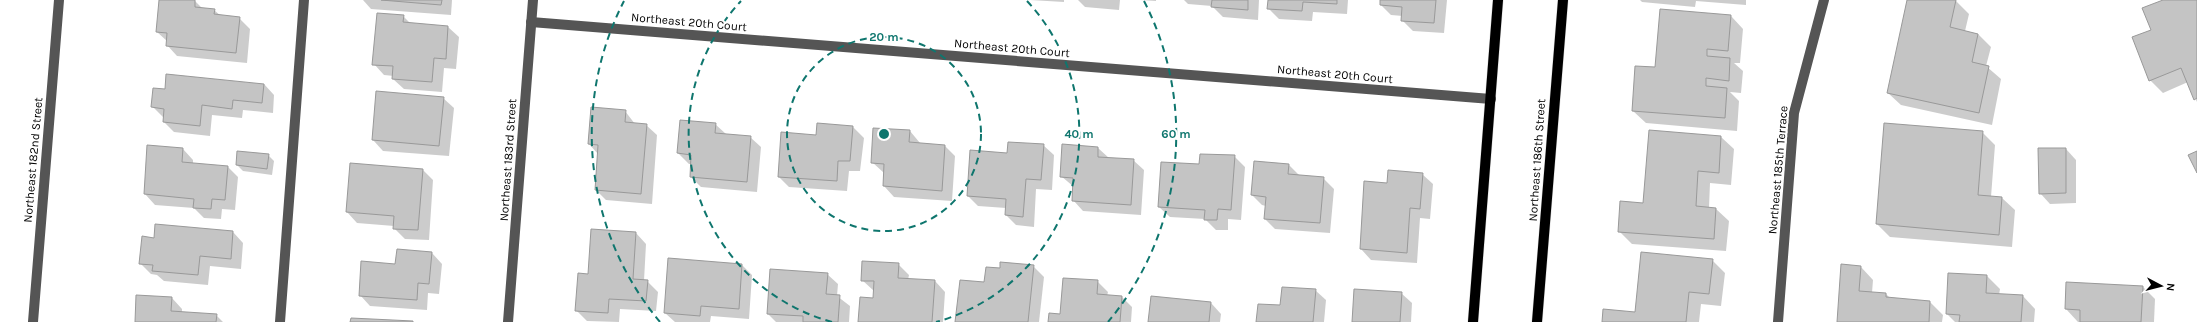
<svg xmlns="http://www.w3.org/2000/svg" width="2197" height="322" font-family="Karla,sans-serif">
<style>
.shadow{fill:#0003}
.building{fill:#c4c4c4;stroke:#999}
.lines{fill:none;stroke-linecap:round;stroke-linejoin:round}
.major-casing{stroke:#dbdbdb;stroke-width:11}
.minor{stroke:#555;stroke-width:10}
.major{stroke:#000;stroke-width:10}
.ring{fill:none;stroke:#0f766e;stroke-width:2;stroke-dasharray:7 5}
.labels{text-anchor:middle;stroke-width:4;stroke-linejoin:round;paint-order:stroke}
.street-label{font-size:12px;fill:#000;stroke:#fff}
.centre{fill:#0f766e;stroke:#fff;stroke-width:2}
.ring-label{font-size:12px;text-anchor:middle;font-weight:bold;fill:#0f766e;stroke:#fff;stroke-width:4;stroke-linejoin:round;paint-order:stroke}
</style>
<rect width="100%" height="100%" fill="#fff"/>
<g class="shadow">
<path d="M160,0L195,1L202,8L214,10L221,16L239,18L250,29L247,63L177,56L167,45V41L157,32Z"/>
<path d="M363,0H452L451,15L371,9Z"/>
<path d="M1030,0H1064V2Z"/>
<path d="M1078,0H1120L1119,10L1085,7Z"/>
<path d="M1140,0H1156V1Z"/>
<path d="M1184,0H1259L1258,20L1223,17L1212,6L1188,4Z"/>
<path d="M1269,0H1348L1347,14L1313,12L1312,21L1279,19L1268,8Z"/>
<path d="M1381,0H1447L1444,33L1413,31L1402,20L1403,16L1391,15L1381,5Z"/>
<path d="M1640,0H1746V5L1696,1L1695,7L1642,2Z"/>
<path d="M1908,0L1956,1L1969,14L1965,31L1978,34L1991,47L1986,66L2001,79L1992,125L1901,105L1888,93Z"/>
<path d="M2165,0H2197V102L2188,82L2163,93L2150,80L2152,30Z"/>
<path d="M403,16L411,24L448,27L459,37L456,69L444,68L442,92L404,89L393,79L394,76L384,75L374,64Z"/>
<path d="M1731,16L1743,29L1740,63H1734L1743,71L1741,93L1730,92L1739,101L1737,131L1646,123L1633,111L1656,68Z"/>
<path d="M264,84L274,95L273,113L243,110L242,118L212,115L210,136L174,132L164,122V118L153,107L166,90Z"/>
<path d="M443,98L454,108L449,156L383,151L373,140Z"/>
<path d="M625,111L635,124L646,125L657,135L652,204L606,200L596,190L598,154L589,144Z"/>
<path d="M715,124L726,134L750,137L761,147L757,192L701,187L691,177L692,164H689L678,153Z"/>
<path d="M818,124L853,127L864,138L860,171H849L847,191L789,187L779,177L817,136Z"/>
<path d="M910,131L920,143L945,146L955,156L952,201L894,197L884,186V173L872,162Z"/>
<path d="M1982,132L1995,145L1991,197L2002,198L2015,210L2012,247L1890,237L1877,224Z"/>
<path d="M1721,137L1734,149L1731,185L1710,183L1709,208L1716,209L1729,221L1726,251L1632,244L1619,231L1644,204Z"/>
<path d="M1043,145L1054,155L1052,190L1036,189L1034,227L1016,225L1006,215V208L978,206L968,196L1008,154Z"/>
<path d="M148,146L183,149L193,160V164L228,167L238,177L235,210L222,209L221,219L204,218L194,208L155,205L145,194Z"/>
<path d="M1098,148L1109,158L1133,160L1144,170L1141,215L1083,211L1073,200L1074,187L1061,176Z"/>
<path d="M2066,149L2076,160V203L2050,204L2040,193Z"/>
<path d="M238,152L268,155L274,161L272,175L243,171L237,165Z"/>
<path d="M1234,156L1245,167L1241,220L1228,219V230H1216L1205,219L1170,217L1159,207L1200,165Z"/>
<path d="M1289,165L1299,175L1323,178L1334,189L1330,233L1275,229L1265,219L1266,206L1262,205L1252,195Z"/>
<path d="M423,170L433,180L429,240L405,239L394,228V226L357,223L347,212Z"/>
<path d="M1422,174L1433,184L1430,219L1420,218L1417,263L1371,260L1361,249L1388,184Z"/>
<path d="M233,232L243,243L241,269L210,266L208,285L164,281L157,275L151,274L140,263L155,239Z"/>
<path d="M636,233L646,244L644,281H647L658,292L656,311L620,309L619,322L587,321L576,310L589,275Z"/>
<path d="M432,253L442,264L439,294L428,293L427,310L370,306L360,295L396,265Z"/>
<path d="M1712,260L1725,273L1721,306L1701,304L1699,322H1603L1636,313Z"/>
<path d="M898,264L909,275L908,280L935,281L945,292L943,322H859L874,299V291L862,280Z"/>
<path d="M742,265L752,275L749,319L711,316L710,322H675L665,313Z"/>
<path d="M1033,266L1044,277L1039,322H956L1001,269Z"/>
<path d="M1861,267L1873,280L1872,293L1886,294L1891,299L1930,302L1943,315L1942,322H1838Z"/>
<path d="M827,274L838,284L837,296L850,306L849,322H776L768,314Z"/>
<path d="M1987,276L2000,289L1999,295L2023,296L2035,309L2034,322H1955L1947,314Z"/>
<path d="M1097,281L1108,292L1107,296L1122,297L1132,307L1131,322H1049L1061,315Z"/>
<path d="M2067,283L2143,287L2155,299L2154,322H2078L2066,309Z"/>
<path d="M1315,290L1326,300L1324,322H1257L1281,306Z"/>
<path d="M1401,293L1412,303L1411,322H1353Z"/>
<path d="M172,298L182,309V313L216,315L223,322H136Z"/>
<path d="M1211,303L1221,314L1220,322H1149Z"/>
</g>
<g class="building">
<path d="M159,0H195V7L215,9L214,14L240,17L236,53L166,46L167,33L156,32Z"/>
<path d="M381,0H442L441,5Z"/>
<path d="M1212,0H1248V10L1211,7Z"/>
<path d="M1268,0H1337V4L1303,2L1302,11L1267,9Z"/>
<path d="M1380,0H1436L1434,23L1401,21L1402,7L1380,5Z"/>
<path d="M1907,0H1956L1950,27L1978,34L1972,62L1989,66L1979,113L1887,93Z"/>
<path d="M2163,0H2197V98L2194,100L2181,68L2149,81L2132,37L2151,30L2142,8Z"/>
<path d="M1660,9L1731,15L1728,51L1707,49V56L1730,58L1729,81L1706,78V86L1727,88L1725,118L1632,111L1635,66L1655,67Z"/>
<path d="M377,13L404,15L403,22L448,26L446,59L434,58L432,82L392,79L393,66L372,65Z"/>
<path d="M166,74L264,84L262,103L233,100L232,109L202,105L200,126L163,122L164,109L151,107L153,88L165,89Z"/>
<path d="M376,91L444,97L439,146L372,140Z"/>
<path d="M591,107L626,110L625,122L647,124L641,194L595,190L598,145L588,144Z"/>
<path d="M680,120L716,123L715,133L751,136L747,182L690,177L691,155L677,153Z"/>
<path d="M817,123L853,126L850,161H838L837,181L778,177L781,132L816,135Z"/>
<path d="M1884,123L1983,131L1978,195L2002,197L1999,235L1876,224Z"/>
<path d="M873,128L910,130L909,142L945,145L942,191L883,186L884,164L871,163Z"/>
<path d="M1649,130L1721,136L1719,173L1698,171L1696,206L1716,208L1714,239L1618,232L1620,201L1643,203Z"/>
<path d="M1008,142L1044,144L1041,180L1026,179L1023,217L1005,215L1006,199L967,196L970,150L1007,153Z"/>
<path d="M1062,144L1098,147V157L1134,159L1131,205L1072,201L1073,178L1060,177Z"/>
<path d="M147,145L183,148L182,162L228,166L225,200L212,199L211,209L193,208L194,199L144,194Z"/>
<path d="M2038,148H2066V193L2039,194Z"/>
<path d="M237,151L269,154L267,169L236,165Z"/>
<path d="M2197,151V173L2188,155Z"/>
<path d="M1200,154L1235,155L1231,210L1218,209L1217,220H1204L1205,210L1158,207L1161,162L1199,164Z"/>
<path d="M1254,161L1289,164L1288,174L1324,177L1320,223L1264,219L1266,197L1251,195Z"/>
<path d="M350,163L423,169L418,230L393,229L394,216L346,212Z"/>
<path d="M1388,170L1423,173L1420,209L1410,208L1407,253L1360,249L1364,181L1387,183Z"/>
<path d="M155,224L233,231L231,259L200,256L198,275L152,271L153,265L139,264L142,236L154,238Z"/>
<path d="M591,229L636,232L633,279L648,280L646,301L609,299L608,313L575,311L578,273L588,274Z"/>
<path d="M397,249L432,252L429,284L418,283L417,300L359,296L361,261L395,264Z"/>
<path d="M1641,252L1713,259L1709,294L1689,292L1686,322H1602L1603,309L1635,312Z"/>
<path d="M668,258L742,264L739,309L701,306L700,316L664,313Z"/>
<path d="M862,261L899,263L898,278L935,280L932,322H858L860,297L873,298L874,281H861Z"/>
<path d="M1000,262L1034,265L1028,322H955L960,280L984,282L986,267L1000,268Z"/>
<path d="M1841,264L1861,266L1859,291L1886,293V297L1930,301L1929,322H1837Z"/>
<path d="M770,269L828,273L826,294L840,295L838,322H803V316L767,314Z"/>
<path d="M1948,273L1987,275L1986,293L2023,295L2021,322H1959L1960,315L1946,314Z"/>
<path d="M1063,278L1098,280L1097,294L1122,296L1120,322H1048L1049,313L1060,314Z"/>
<path d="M2066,282L2143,286L2141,322H2080V310L2065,309Z"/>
<path d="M1282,287L1316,289L1313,322H1256L1258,304L1280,305Z"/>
<path d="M1354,289L1402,292L1400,322H1352Z"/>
<path d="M136,295L172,297L171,311L217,314L216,322H135Z"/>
<path d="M1151,296L1211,302L1209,322H1148Z"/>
<path d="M351,318L413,321V322H350Z"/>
</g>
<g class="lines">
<defs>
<g id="major">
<path d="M1473,322L1498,0"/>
<path d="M1537,322L1563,0"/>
</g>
</defs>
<use href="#major" class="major-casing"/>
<g class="minor">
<path d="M531,22L1491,99"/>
<path d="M33,322L59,0"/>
<path d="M280,322L304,0"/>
<path d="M508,322L533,0"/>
<path d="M1778,322L1794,113L1824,0"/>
</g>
<use href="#major" class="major"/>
</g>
<g class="ring">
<circle cx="884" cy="134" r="97"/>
<path d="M832 322A195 195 0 0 1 741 1M1027 1A195 195 0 0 1 936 322"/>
<path d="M660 322A292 292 0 0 1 624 1M1144 1A292 292 0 0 1 1108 322"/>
</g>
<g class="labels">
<g class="street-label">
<text transform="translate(689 22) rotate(5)" y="4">Northeast 20th Court</text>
<text transform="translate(1012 48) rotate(5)" y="4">Northeast 20th Court</text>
<text transform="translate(1335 74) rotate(5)" y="4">Northeast 20th Court</text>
<text transform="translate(33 160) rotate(-85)" y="4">Northeast 182nd Street</text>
<text transform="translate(508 160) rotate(-86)" y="4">Northeast 183rd Street</text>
<text transform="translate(1537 160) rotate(-86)" y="4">Northeast 186th Street</text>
<text transform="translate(1778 170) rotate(-85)" y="4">Northeast 185th Terrace</text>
</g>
</g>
<circle cx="884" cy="134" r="6" class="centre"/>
<g class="ring-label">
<text x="884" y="41">20 m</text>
<text x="1079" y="138">40 m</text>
<text x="1176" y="138">60 m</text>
</g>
<g transform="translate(2161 286) rotate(97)" stroke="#ffffff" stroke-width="3" paint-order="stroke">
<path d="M0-3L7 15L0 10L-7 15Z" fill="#000000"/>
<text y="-6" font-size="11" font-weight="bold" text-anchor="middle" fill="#000000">N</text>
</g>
</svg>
